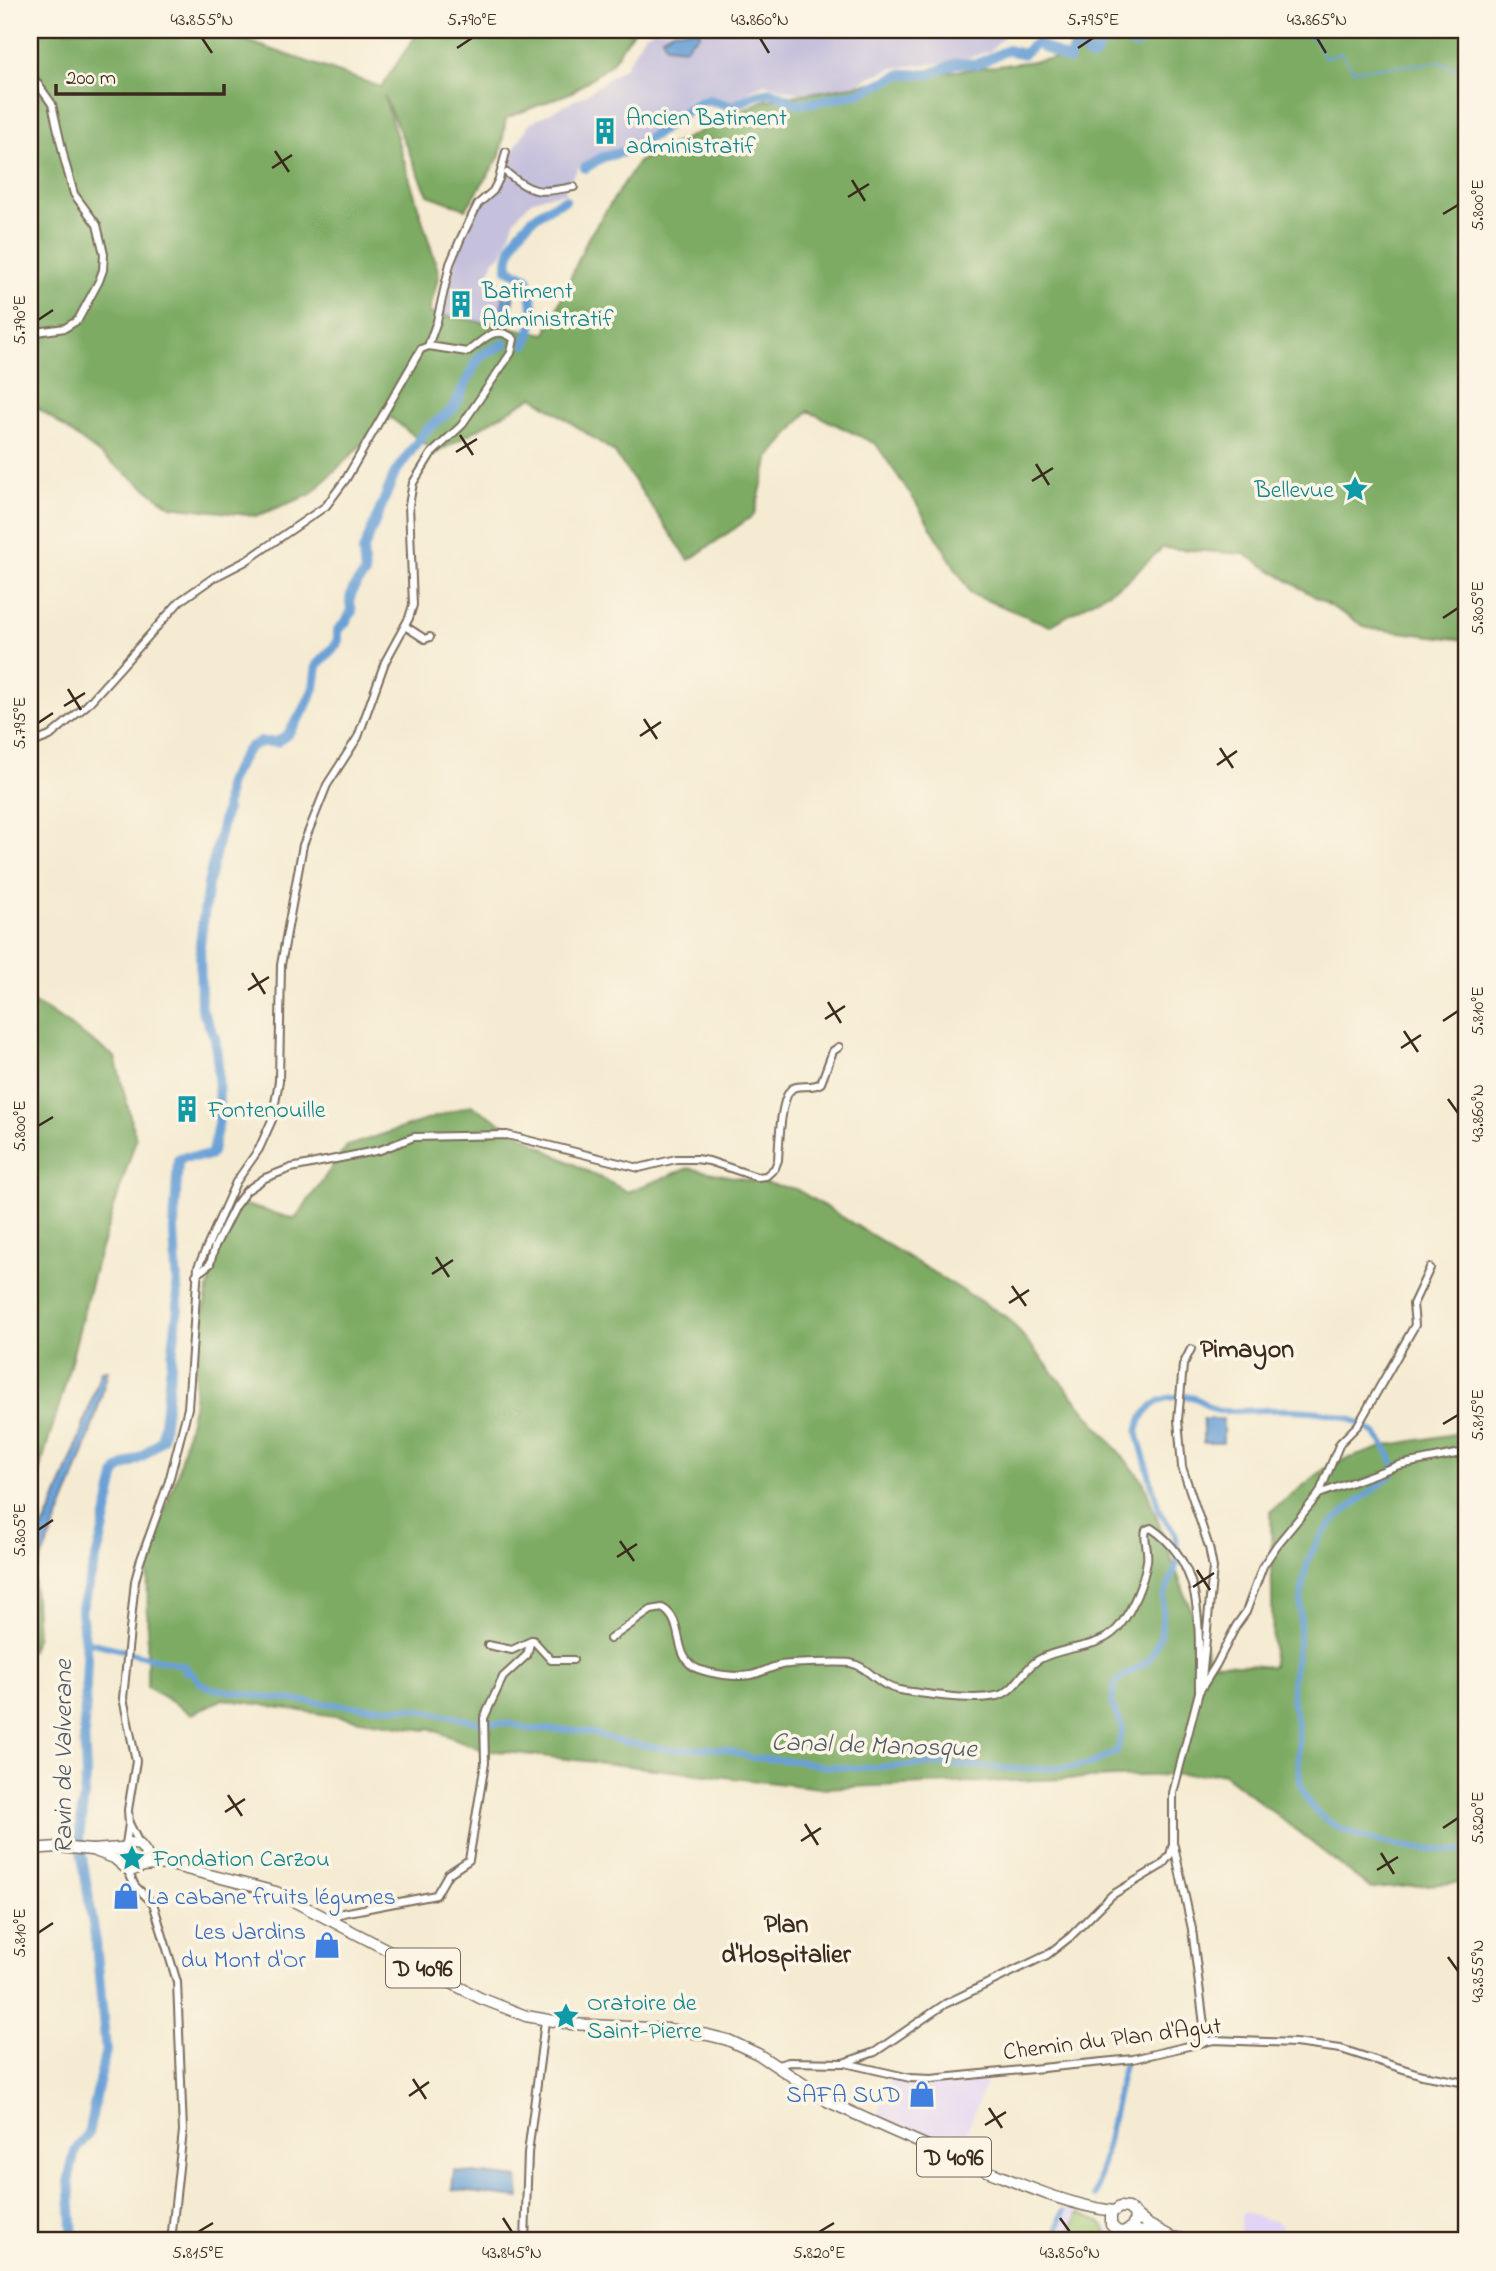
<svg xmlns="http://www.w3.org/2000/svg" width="1496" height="2271" font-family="'Indie Flower',sans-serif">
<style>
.built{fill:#e1d4f4}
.industrial{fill:#c5c0db}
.green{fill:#9cc672;stroke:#6c7848;stroke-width:2}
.forest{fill:#7dab64;stroke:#5c6a41;stroke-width:2}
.water{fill:#69a0d6;stroke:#52657a;stroke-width:2}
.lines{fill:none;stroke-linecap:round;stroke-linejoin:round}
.stream{stroke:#69a0d6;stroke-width:2}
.canal{stroke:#69a0d6;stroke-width:6}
.river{stroke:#69a0d6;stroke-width:10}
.minor-casing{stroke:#7c6e5d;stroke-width:10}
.primary-casing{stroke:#7c6e5d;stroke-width:13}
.minor{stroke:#fff;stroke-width:6}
.primary{stroke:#fff;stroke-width:10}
.ticks{fill:none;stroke:#3b2a1e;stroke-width:2.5}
.labels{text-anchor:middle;stroke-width:7;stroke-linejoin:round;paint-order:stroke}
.shield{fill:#fcf5e5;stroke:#75675a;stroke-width:2}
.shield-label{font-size:23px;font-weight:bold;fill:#3b2a1e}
.culture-label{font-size:24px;fill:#0d838f;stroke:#fcf5e5;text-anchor:start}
.shop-label{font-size:24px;fill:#366cbe;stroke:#fcf5e5;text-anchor:end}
.street-label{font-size:24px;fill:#3b2a1e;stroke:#fcf5e5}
.neighbourhood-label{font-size:26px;font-weight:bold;fill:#3b2a1e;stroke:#fcf5e5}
.water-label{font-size:26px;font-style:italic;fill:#4d5968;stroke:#fcf5e5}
.neatline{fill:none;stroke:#3b2a1e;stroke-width:2.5}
.ticks-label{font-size:18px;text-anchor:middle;fill:#3b2a1e}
</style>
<rect width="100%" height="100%" fill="#fcf5e5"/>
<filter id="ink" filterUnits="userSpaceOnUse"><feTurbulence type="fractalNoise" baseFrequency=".0143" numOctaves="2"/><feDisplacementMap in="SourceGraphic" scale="14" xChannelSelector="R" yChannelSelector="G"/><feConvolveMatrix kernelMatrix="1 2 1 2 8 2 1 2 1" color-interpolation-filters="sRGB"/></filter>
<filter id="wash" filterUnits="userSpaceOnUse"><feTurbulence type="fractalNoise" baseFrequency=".00686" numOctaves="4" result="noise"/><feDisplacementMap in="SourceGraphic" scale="28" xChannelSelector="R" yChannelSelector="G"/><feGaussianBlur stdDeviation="1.57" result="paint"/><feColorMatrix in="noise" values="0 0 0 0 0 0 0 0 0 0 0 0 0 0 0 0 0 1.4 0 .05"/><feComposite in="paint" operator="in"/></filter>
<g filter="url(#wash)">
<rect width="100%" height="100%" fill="#f5ebd2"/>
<g class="built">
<path d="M890,2076L915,2083H937L988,2078L958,2154L877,2118Z"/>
<path d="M1067,2206L1099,2220L1112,2232L1160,2235L1180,2241H1056Z"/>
<path d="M1242,2212L1280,2223L1287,2241H1238Z"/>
</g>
<path class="industrial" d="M654,30H1010L990,51L957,61L893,68L869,77L853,88L810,96L765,84L753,89L738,101L706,95L693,97L664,124L627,146L601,153L580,166L565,187L566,193L546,196L531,201L515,219L505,247L502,254L494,260L487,278L504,283L514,292L515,302L512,326L437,333L442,309L449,294L453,266L468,228L480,206L493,195L502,182L507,160L530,123L588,93L625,67L645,34Z"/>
<g class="green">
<circle cx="132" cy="1857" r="9"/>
<path d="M1079,2213C1094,2218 1110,2223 1106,2241H1067Z"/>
</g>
<g class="forest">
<path d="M30,30H215L381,87L415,37L423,30H634L611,64L572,92L506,118L500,156L466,209L428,195L384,96L439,274L429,313L546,334L588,238L638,162L762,101L901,78L1066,57L1076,30H1466V640L1367,628L1244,554L1162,548L1127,581L1050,626L971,594L917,504L876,444L808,411L769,458L754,515L689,560L614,452L533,397L433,455L432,450L390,417L310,495L256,516L170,506L30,402Z"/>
<path d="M30,1001L47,1010L115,1057L136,1139L96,1264L62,1396L30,1501Z"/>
<path d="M471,1105L552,1153L628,1192L688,1168L796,1189L1008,1318L1143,1481L1210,1662L1273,1667L1271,1511L1331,1464L1390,1445L1466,1432V1882L1371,1889L1223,1773L820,1788L480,1749L429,1728L425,1730L223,1699L192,1714L147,1687L148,1556L177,1476L194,1402L197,1342L227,1200L295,1219L347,1146Z"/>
<path d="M30,1516L37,1636L30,1652Z"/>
</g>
<g class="water">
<path d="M675,30H699L700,34L691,41L686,48L666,46L662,37Z"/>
<path d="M506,288L511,290L513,298L508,324H504L499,319Z"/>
<path d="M108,1370C92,1439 64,1506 36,1571L30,1570V1554L51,1511L77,1444L101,1371Z"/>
<rect x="1203" y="1419" width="20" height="24"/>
<path d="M454,2171L518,2178L520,2198L452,2190Z"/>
</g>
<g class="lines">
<path class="stream" d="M1283,30L1314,39L1325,58L1341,53L1353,70L1440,62L1466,74"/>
<g class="canal">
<path d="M1181,1396C1207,1397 1201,1407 1219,1411C1269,1412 1363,1397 1388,1452C1392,1459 1395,1465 1394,1472C1368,1499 1331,1513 1314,1548C1297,1580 1303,1612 1298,1646C1296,1662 1291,1678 1292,1694C1292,1706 1297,1718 1298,1730C1299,1752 1296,1779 1306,1798C1330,1843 1421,1851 1466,1851"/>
<path d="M84,1641L123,1650"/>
<path d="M130,1653L186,1666L189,1672"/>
<path d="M184,1671L192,1673L200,1683L211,1688L265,1697L361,1707L410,1708L478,1722L513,1724L527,1729L574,1730L593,1733L622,1742L674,1750L707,1748L724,1749L753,1758L798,1761L823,1766L857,1768L940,1764L1015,1769L1064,1768L1091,1764L1117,1751L1123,1728L1112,1705L1114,1685L1122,1677L1146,1663L1152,1655L1161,1634L1164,1597L1179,1559L1175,1533L1160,1513L1137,1432C1141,1413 1156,1397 1176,1397"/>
<path d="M1095,2196L1124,2064"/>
<path d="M1054,2241L1063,2212"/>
</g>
<g class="river">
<path d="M585,168L603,157L627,151L662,130L696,103L709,100L733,106L756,95L771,92L799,104L820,101L859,93L902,74H930L957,63L977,64L1008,50L1023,54L1036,43L1069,60L1075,46H1081L1090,57H1094L1100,45L1120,36L1134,45L1141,41L1137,30"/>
<path d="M526,344C535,321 535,301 527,278L508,269C507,234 536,212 565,200"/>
<path d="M73,2241L69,2177L75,2151L88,2134L106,2050L96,1943L79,1838L86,1777L84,1731L87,1658L81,1611L101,1540L116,1473L119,1469L143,1456L162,1439L178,1308L174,1230L178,1160L184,1157L209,1156L212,1152L219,1120L218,1066L215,1038L201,1007L200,944L208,884L226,809L228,783L244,754L250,747L261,742H277L288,734L304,710L314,688L317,665L338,643V630L345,623L352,611C346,595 355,585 365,574L363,551L395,473L426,430L453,409L476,362L482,355L504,344"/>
</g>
</g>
</g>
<g filter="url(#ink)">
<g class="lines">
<defs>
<g id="minor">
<path d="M507,173C535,196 541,192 574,187"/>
<path d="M30,333L65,328L78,320L99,281L103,270L104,254L97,225L74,194L65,162L52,104L30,73"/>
<path d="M428,346L437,321L450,264L461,238L478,204L493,191L499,179L506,152"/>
<path d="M405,626L425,639L430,637"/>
<path d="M30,744L50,736L87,705L180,601L213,578L246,561L326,506L346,479L421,349L429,346L467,352C483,341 495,323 514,339L511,353L461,426L431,454L413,483L409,505L413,605L409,618L385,662L358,737L327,785L303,845L281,965L279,1081L272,1120L259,1149L236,1182L198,1267L188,1408L169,1481L140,1562L135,1581L123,1698L136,1761L128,1810L129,1824L126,1844"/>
<path d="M196,1275L210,1264L215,1246L235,1206L246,1191L265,1178L291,1168L380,1150L414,1137L507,1135L639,1168L676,1159H696L709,1161L757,1177L766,1176L775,1168L778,1160C779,1146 780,1095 793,1088C802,1084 812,1089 821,1083L833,1051L839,1047"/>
<path d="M1191,1349L1183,1365L1178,1420L1182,1467L1209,1547L1213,1568L1202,1680"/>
<path d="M1319,1494L1340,1443L1358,1425L1415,1325L1413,1304L1430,1268"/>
<path d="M610,1639L651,1610L662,1608C686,1620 671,1658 698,1669C712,1674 736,1678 751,1675C761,1673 771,1667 781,1665C791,1663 839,1662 850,1663C864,1665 874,1679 886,1685C893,1689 903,1691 911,1692C936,1695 972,1701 996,1696C1017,1692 1022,1668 1040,1659C1065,1645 1103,1650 1121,1624C1133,1608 1144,1581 1147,1561C1149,1550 1143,1539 1146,1530L1151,1528C1207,1565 1198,1632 1199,1690"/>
<path d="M488,1645L512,1650L533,1640L551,1660H573"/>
<path d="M130,1825L140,1845"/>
<path d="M1174,1846L1192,1929L1206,2041"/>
<path d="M127,1869L135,1886L153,1903L177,1982L183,2131L171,2241"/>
<path d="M332,1919L343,1913L436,1895L448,1874L469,1860L485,1763L484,1718L503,1677L527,1655L531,1640"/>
<path d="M845,2063L910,2078L931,2079L1133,2059L1214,2040L1295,2043L1341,2049L1422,2075L1466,2083"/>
<path d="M774,2066L789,2062L843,2063L875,2052L945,2004L1047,1955L1070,1937L1112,1895L1162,1865L1170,1855L1173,1844V1793L1199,1692L1216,1665L1236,1626L1246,1612L1263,1566L1277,1545L1319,1494L1399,1465L1466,1452"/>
<path d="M525,2241L528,2153L545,2021"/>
<path d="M1110,2241L1115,2230"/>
</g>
<g id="primary">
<path d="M30,1849L58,1847L92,1850L121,1848"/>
<path d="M92,1850L114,1858L127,1869L133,1870L143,1866L167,1864L276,1892L480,1998L526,2016L571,2024L667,2029L708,2035L728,2040L758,2054L832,2103"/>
<path d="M120,1852L129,1843L140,1845L146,1853L143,1866"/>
<path d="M827,2101C881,2126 935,2150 990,2172C1030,2188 1070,2205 1113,2211"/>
<path d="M1134,2213L1135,2222L1128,2231L1118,2232L1111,2225V2213L1120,2207L1128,2208L1147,2224L1168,2235"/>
<path d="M1131,2230L1193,2241"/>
</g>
</defs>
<use href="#minor" class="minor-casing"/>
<use href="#primary" class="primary-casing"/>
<use href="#minor" class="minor"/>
<use href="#primary" class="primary"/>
</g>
</g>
<path class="ticks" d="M202,38L212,53M760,38L769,53M1317,38L1326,53M457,48L472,38M1078,48L1093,38M275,151L289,172M272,168L292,155M852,180L865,201M848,197L869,184M1443,214L1458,205M38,320L53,310M460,435L473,455M456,452L477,439M1036,464L1049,485M1032,481L1053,468M1443,618L1458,608M68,689L81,710M64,706L85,693M644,719L657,739M38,723L53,713M640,736L661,722M1220,748L1233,768M1217,765L1237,751M252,973L265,994M248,990L269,977M828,1002L841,1023M825,1019L845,1006M1443,1021L1458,1011M1404,1031L1418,1052M1401,1048L1421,1035M1448,1099L1458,1113M38,1126L53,1117M436,1257L449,1277M432,1274L453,1260M1012,1286L1026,1306M1009,1303L1029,1290M1443,1424L1458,1415M38,1530L53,1520M620,1541L634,1561M617,1557L637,1544M1197,1570L1210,1590M1193,1587L1214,1573M228,1795L242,1816M225,1812L245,1799M805,1824L818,1845M1443,1828L1458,1818M801,1841L821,1828M1381,1853L1394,1874M1377,1870L1398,1857M38,1933L53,1923M1448,1957L1458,1971M413,2079L426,2099M409,2096L429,2082M989,2108L1002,2128M985,2125L1006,2112M503,2218L512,2232M1060,2218L1070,2232M198,2232L213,2223M819,2232L834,2223"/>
<defs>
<symbol id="building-bare" viewBox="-9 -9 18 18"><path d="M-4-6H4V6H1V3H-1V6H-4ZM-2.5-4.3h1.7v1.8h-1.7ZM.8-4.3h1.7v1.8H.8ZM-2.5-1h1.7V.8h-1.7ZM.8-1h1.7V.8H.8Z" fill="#0f9aa8" stroke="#fcf5e5" stroke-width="2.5" paint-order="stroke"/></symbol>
<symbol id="sight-bare" viewBox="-9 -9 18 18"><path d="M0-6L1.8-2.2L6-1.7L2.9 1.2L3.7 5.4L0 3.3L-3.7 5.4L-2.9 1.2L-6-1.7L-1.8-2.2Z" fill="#0f9aa8" stroke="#fcf5e5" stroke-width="2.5" paint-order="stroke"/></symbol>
<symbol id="shop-bare" viewBox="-9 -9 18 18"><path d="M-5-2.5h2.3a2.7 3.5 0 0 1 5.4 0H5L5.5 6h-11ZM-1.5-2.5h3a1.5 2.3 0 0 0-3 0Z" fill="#3f7fe0" stroke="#fcf5e5" stroke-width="2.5" paint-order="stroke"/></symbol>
</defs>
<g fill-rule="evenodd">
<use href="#building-bare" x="586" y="112" width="38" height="38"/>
<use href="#building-bare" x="442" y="285" width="38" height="38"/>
<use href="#sight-bare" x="1336" y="470" width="38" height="38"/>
<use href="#building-bare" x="168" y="1090" width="38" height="38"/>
<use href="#sight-bare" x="113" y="1839" width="38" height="38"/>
<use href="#shop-bare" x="107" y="1877" width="38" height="38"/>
<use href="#shop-bare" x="308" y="1926" width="38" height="38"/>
<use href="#sight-bare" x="547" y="1997" width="38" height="38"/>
<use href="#shop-bare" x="903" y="2075" width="38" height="38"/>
</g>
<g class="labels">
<g class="shield">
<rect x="386" y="1948.5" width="74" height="39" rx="5"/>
<rect x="917" y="2137.5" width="74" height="39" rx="5"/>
</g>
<g class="shield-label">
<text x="423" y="1976">D 4096</text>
<text x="954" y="2165">D 4096</text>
</g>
<g class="culture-label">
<text x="626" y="125">Ancien Batiment<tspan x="626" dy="28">administratif</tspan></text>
<text x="482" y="298">Batiment<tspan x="482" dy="28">Administratif</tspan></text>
<text x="1334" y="497" text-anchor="end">Bellevue</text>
<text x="208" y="1117">Fontenouille</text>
<text x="153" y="1866">Fondation Carzou</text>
<text x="587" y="2010">Oratoire de<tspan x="587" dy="28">Saint-Pierre</tspan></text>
</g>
<g class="shop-label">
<text x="147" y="1904" text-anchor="start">La cabane fruits légumes</text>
<text x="306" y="1939">Les Jardins<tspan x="306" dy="28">du Mont d'Or</tspan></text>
<text x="901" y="2102">SAFA SUD</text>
</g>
<g class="street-label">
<text transform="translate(1112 2038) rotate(-7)" y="8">Chemin du Plan d'Agut</text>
</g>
<g class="neighbourhood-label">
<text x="1247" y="1357">Pimayon</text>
<text x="786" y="1932">Plan<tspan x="786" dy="30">d'Hospitalier</tspan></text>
</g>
<g class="water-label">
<text transform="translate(874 1744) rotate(2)" y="9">Canal de Manosque</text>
<text transform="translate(62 1757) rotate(-90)" y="9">Ravin de Valverane</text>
</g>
</g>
<rect width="1496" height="2271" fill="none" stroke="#fcf5e5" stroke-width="77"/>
<path d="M56 84v10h168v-10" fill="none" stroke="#3b2a1e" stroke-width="3.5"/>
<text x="66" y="84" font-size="21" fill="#3b2a1e" stroke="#fcf5e5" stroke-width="5" paint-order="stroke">200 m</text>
<rect x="38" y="38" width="1420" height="2194" class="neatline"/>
<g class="ticks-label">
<text x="202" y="25">43.855°N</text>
<text x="472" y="25">5.790°E</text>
<text x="760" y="25">43.860°N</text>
<text x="1093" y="25">5.795°E</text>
<text x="1317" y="25">43.865°N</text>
<text transform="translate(1477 205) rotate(-90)" y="6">5.800°E</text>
<text transform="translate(19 320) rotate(-90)" y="6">5.790°E</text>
<text transform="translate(1477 608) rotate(-90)" y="6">5.805°E</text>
<text transform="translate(19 723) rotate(-90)" y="6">5.795°E</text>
<text transform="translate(1477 1011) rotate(-90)" y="6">5.810°E</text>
<text transform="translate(1477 1113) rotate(-90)" y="6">43.860°N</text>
<text transform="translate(19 1126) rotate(-90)" y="6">5.800°E</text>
<text transform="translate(1477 1415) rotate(-90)" y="6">5.815°E</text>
<text transform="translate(19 1530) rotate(-90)" y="6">5.805°E</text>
<text transform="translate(1477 1818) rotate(-90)" y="6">5.820°E</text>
<text transform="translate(19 1933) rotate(-90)" y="6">5.810°E</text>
<text transform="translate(1477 1971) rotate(-90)" y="6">43.855°N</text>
<text x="198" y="2258">5.815°E</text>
<text x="512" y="2258">43.845°N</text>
<text x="819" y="2258">5.820°E</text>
<text x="1070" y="2258">43.850°N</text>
</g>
</svg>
